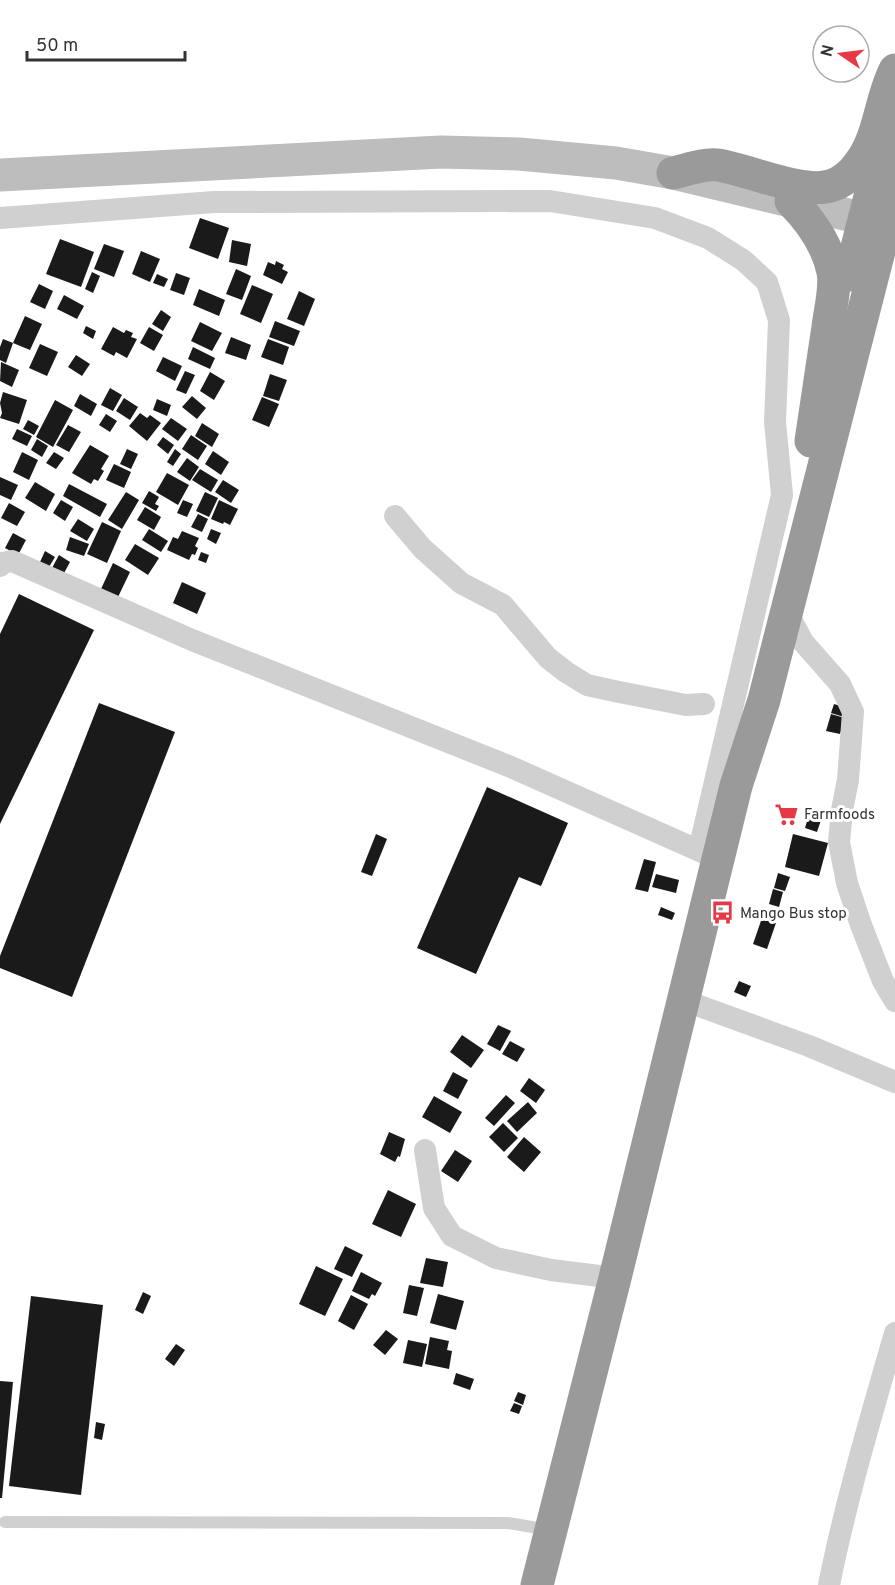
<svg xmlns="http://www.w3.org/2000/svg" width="895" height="1585" font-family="Overpass,sans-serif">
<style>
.building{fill:#1a1a1a}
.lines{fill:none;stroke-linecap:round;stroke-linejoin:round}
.lane{stroke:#d0d0d0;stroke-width:12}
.street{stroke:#d0d0d0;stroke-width:22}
.secondary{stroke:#bdbdbd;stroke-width:33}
.highway{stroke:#9a9a9a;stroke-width:33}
.labels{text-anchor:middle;stroke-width:6;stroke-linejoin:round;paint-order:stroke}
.poi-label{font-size:15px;fill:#333;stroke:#fff;text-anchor:start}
</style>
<rect width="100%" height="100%" fill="#fff"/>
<g class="building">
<path d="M200,218L229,228L218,259L189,248Z"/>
<path d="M60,239L94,252L81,287L46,274Z"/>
<path d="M232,240L251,244L247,266L229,262Z"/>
<path d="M104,244L124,251L114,277L94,269Z"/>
<path d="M141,251L160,259L150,282L132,274Z"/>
<path d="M276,261L284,265L282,269L288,272L282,284L263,275L268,262L275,265Z"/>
<path d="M236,269L251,276L242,300L226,294Z"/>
<path d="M92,272L100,276L93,293L85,289Z"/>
<path d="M176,273L190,278L184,295L170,290Z"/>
<path d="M157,274L168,279L164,287L153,283Z"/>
<path d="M39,284L53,291L45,309L30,302Z"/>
<path d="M252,285L273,294L261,323L240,314Z"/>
<path d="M199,289L225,300L219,316L193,305Z"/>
<path d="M299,291L315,299L304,326L287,319Z"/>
<path d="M64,295L84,306L77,319L57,309Z"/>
<path d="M161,310L171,317L163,331L152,324Z"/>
<path d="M25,316L42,324L30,350L13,343Z"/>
<path d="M275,321L300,331L294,346L269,337Z"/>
<path d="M200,322L222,333L212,351L191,341Z"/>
<path d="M86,326L96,331L93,339L83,333Z"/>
<path d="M113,327L124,333L126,330L133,333L131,337L137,339L127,358L116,352L114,356L101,349Z"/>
<path d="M149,327L163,335L154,351L140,343Z"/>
<path d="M231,337L251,345L246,360L225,353Z"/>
<path d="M3,339L13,343L6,363L0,360V347Z"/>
<path d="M268,339L289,347L283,365L261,357Z"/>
<path d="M40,344L58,352L47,376L29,368Z"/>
<path d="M193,347L215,358L210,369L188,359Z"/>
<path d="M76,355L90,364L82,376L68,367Z"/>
<path d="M163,357L182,366L175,381L156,371Z"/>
<path d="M1,362L19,370L12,387L0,381Z"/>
<path d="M185,371L195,375L186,394L176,390Z"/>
<path d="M210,372L225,381L214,400L200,391Z"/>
<path d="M270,374L287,380L279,401L263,396Z"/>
<path d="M110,388L122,395L113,411L101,405Z"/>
<path d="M3,392L27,400L19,424L0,418L2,413L0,403Z"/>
<path d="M80,394L97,404L91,416L74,406Z"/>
<path d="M192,396L206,408L197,419L182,407Z"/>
<path d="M262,397L279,404L269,427L252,420Z"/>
<path d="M124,398L138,407L130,420L116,411Z"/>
<path d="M157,399L171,405L167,416L153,410Z"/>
<path d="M55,400L73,410L53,447L36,437Z"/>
<path d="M140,413L147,418L150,415L161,423L147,441L129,426Z"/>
<path d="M106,414L117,421L110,432L99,425Z"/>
<path d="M171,418L187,429L178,441L162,429Z"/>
<path d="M28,420L39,426L34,435L23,429Z"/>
<path d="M202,423L219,434L212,447L195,436Z"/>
<path d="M68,425L81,432L69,452L56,445Z"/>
<path d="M17,429L32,436L27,446L12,439Z"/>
<path d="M191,435L207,446L198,460L182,449Z"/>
<path d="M163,437L174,445L168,454L157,445Z"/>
<path d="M37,439L48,446L42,457L31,450Z"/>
<path d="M90,445L109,456L101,469L104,471L98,481L94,479L91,484L72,473Z"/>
<path d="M127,449L138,454L131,469L120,464Z"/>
<path d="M175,449L181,454L173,466L167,462Z"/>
<path d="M213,451L229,462L221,475L205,464Z"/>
<path d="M22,452L38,460L29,480L13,472Z"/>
<path d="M54,452L64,458L56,469L46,463Z"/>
<path d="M187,458L199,467L190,481L177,472Z"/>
<path d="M114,464L131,472L124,488L106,480Z"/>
<path d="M200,469L218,480L211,492L192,480Z"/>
<path d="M167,473L189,485L178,505L156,492Z"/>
<path d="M0,477L18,485L11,500L0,495Z"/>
<path d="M223,480L239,490L231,503L215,492Z"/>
<path d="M35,482L55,494L46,511L25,498Z"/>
<path d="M69,484L107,504L100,517L63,496Z"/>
<path d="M149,491L159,497L155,504L159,506L156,511L142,503Z"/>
<path d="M126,492L139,500L122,529L108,520Z"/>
<path d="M205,492L218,498L209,517L196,511Z"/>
<path d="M61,500L73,507L65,521L53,513Z"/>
<path d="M183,500L193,504L187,517L177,513Z"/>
<path d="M219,500L238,509L230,525L224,522L223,524L211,519Z"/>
<path d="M9,503L25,512L17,526L1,518Z"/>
<path d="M145,507L161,517L154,530L137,520Z"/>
<path d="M198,514L208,519L202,532L191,527Z"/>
<path d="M78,519L94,529L87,541L70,531Z"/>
<path d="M102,522L121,531L107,563L87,554Z"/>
<path d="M149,529L168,541L161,552L142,540Z"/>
<path d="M211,529L221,533L216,544L207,539Z"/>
<path d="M182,531L199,538L195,546L198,548L195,555L192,554L189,560L167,550L173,537L178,539Z"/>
<path d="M13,533L26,540L18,555L5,548Z"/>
<path d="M70,537L89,544L84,556L66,550Z"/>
<path d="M135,544L159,558L148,575L125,560Z"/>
<path d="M45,551L55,557L49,567L40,562Z"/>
<path d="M201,552L209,555L206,563L198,560Z"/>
<path d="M59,555L70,562L63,575L52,568Z"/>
<path d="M113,563L130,572L118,597L101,589Z"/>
<path d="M182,582L206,593L197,614L173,603Z"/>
<path d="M19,594L94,630L0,824V634Z"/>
<path d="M99,703L175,732L72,997L0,968V956Z"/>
<path d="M834,704L847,708L844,717L831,713Z"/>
<path d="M831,714L845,718L840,734L826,731Z"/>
<path d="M487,787L568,823L541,886L519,877L476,974L417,948Z"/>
<path d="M810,811L823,814L817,832L805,828Z"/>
<path d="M376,834L387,839L372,876L361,872Z"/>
<path d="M793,834L828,843L819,876L785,867Z"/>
<path d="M644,859L656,862L648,892L635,889Z"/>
<path d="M778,873L790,877L785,891L774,888Z"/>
<path d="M656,874L679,880L676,893L652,887Z"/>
<path d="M773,889L783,892L779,907L769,904Z"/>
<path d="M661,907L675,913L672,920L658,915Z"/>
<path d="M763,915L777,920L767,949L753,944Z"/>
<path d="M739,981L751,986L746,997L734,992Z"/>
<path d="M498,1025L511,1031L500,1051L487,1044Z"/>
<path d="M462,1035L484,1050L471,1068L450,1052Z"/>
<path d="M510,1041L525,1049L517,1062L502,1054Z"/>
<path d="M453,1072L468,1080L458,1099L443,1091Z"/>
<path d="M529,1078L545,1090L536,1103L520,1091Z"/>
<path d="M506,1095L515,1103L494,1126L485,1118Z"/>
<path d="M434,1096L462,1112L450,1133L422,1117Z"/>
<path d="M528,1102L537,1113L517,1132L507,1121Z"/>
<path d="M503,1123L518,1138L504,1152L489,1137Z"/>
<path d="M389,1132L405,1139L400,1157L398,1156L395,1162L380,1154Z"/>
<path d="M524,1137L541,1152L524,1172L507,1157Z"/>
<path d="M455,1150L472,1161L458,1182L441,1171Z"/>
<path d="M388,1190L416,1204L401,1237L372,1224Z"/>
<path d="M345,1246L363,1255L352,1277L334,1269Z"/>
<path d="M426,1258L448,1262L443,1287L420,1283Z"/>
<path d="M316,1266L343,1279L325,1316L299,1304Z"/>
<path d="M361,1272L382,1283L375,1296L372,1294L369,1299L352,1291Z"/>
<path d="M409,1285L424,1288L417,1316L403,1313Z"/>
<path d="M143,1292L151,1296L143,1314L135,1310Z"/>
<path d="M438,1294L464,1301L456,1330L430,1323Z"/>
<path d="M351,1295L368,1304L354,1330L338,1321Z"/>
<path d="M31,1296L103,1305L81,1495L9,1486Z"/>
<path d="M386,1330L398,1339L385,1355L373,1345Z"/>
<path d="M430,1337L449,1341L447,1350L452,1351L449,1369L425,1364Z"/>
<path d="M408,1340L427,1344L422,1367L403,1363Z"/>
<path d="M176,1344L185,1350L174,1366L165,1359Z"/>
<path d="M456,1373L474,1379L470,1390L453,1384Z"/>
<path d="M0,1381L13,1382L2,1498H0Z"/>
<path d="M518,1392L526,1395L523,1405L514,1401Z"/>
<path d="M514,1403L522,1406L519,1414L510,1411Z"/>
<path d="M96,1422L105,1424L102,1440L94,1438Z"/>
</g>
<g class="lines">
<path class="lane" d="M5,1522L508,1523L550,1530"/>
<g class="street">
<path d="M0,218L214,202L550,201L655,218L708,238L743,260L767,282L779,320L775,422L782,495L699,850"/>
<path d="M395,516L422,548L461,583L503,605L548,658L566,672L587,685L619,692L686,705L704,704"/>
<path d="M0,566L2,563L12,561L192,640L511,767L711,856"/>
<path d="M787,612L803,642L840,684L853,712L848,780L842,810L839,842L847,883L861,925L883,981L895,1001"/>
<path d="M683,1000L809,1046L895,1082"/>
<path d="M425,1150L434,1208L452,1236L496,1258L551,1270L615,1278"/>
<path d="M829,1585C846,1500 871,1417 895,1333"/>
</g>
<path class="secondary" d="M0,175L441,152L519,154L616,163L673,173L886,224"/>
<g class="highway">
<path d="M673,173C686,170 705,163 718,165C749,170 801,194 830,186C842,183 853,173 859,164C880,137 880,99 895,70"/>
<path d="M791,201C811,221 827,243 833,272C836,288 830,310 828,327C822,365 817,403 811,441"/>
<path d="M850,275L895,98"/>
<path d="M537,1585L615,1278L736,786L764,700L886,224L895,179"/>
</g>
</g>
<defs>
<symbol id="supermarket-bare" viewBox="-9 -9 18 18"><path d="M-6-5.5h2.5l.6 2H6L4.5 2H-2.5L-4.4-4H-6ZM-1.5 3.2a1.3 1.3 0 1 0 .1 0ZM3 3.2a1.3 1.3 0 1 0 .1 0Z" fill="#e63946" stroke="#fff" stroke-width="2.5" paint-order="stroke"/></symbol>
<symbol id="bus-bare" viewBox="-9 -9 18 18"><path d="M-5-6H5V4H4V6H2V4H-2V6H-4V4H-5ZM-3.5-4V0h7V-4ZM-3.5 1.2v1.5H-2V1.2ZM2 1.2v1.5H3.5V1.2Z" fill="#e63946" stroke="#fff" stroke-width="2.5" paint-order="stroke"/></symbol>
</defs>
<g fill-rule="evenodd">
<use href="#supermarket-bare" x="770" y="798" width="33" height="33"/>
<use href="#bus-bare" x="706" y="896" width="33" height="33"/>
</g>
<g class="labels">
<g class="poi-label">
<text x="804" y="819">Farmfoods</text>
<text x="740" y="918">Mango Bus stop</text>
</g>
</g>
<g transform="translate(841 54) rotate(284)"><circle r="28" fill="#ffffff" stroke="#adadad" stroke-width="1.5"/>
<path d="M0-4.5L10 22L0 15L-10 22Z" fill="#e63946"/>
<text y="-9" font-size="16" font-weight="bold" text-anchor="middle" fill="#333333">N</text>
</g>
<path d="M27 51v9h158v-9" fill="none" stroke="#333333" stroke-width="3"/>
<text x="36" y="51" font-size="18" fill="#333333" stroke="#ffffff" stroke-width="4.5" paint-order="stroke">50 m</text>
</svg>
